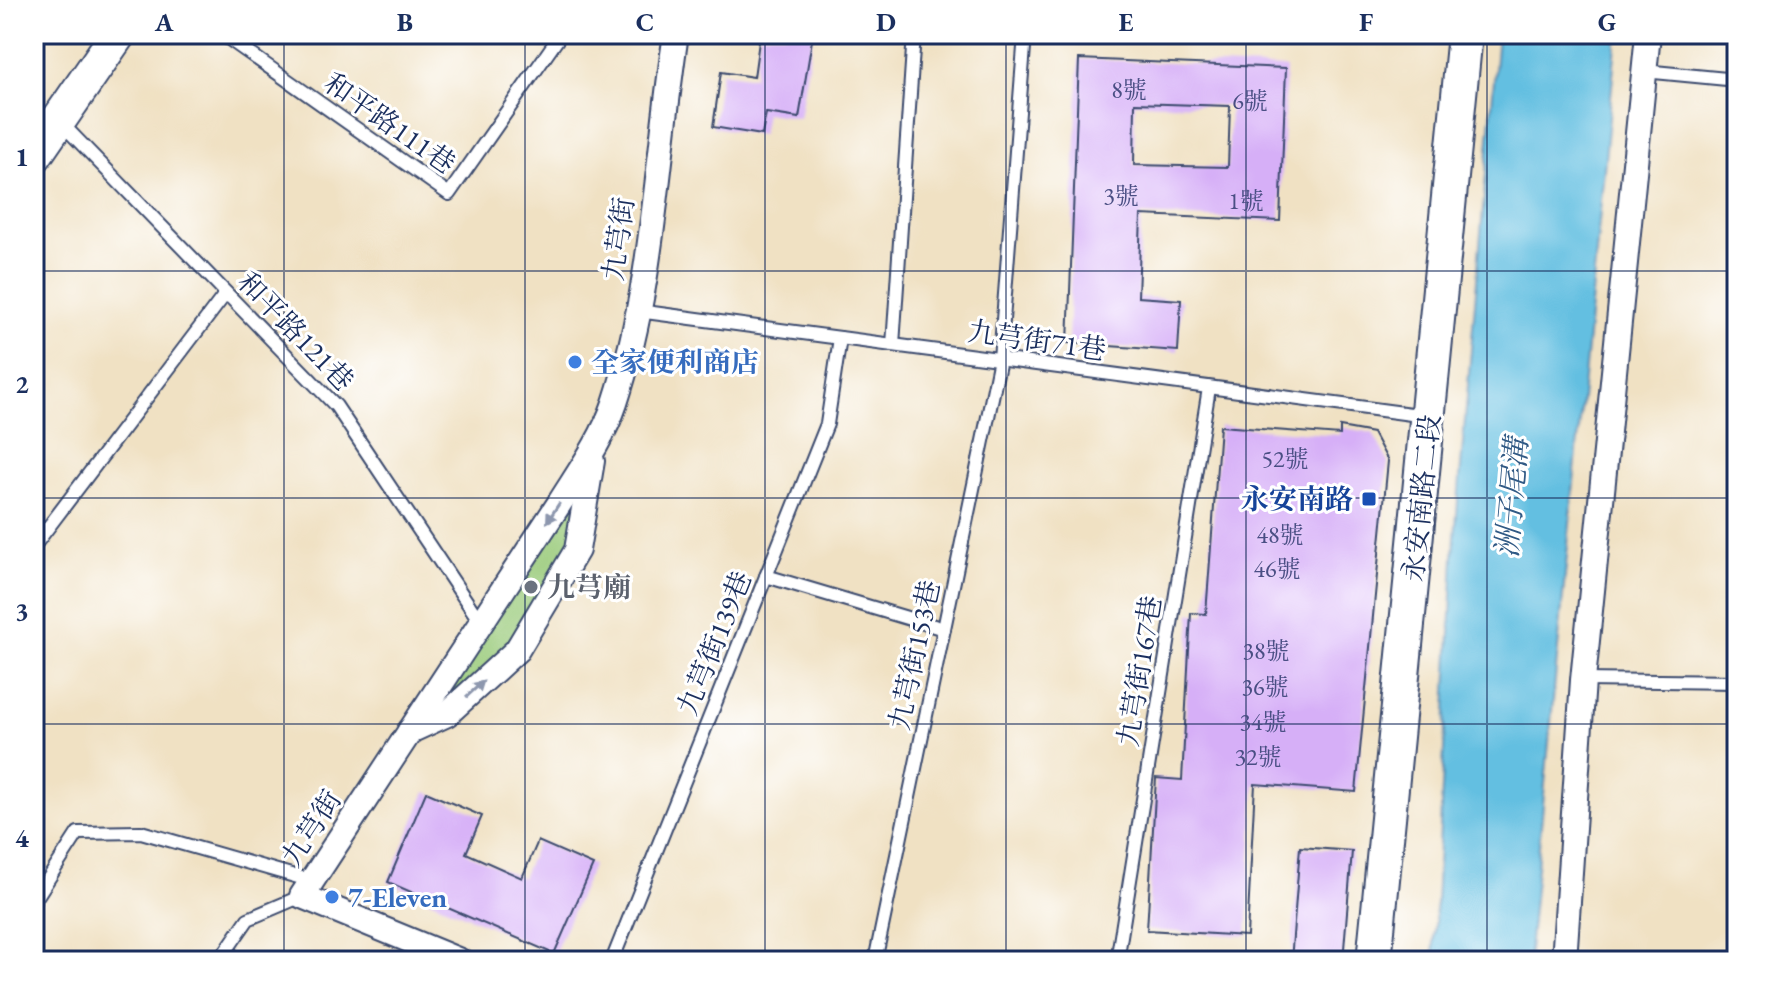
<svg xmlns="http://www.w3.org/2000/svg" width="1771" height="995" font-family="'EB Garamond','Noto Serif TC',serif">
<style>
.green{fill:#99ca79;stroke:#5a7c6c;stroke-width:2}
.water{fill:#64bfe1;stroke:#4077a0;stroke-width:2}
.building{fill:#d6aff7;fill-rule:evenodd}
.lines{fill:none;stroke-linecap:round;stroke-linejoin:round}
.lane-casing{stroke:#3b4a6d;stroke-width:16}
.street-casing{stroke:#3b4a6d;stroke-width:28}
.secondary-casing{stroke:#3b4a6d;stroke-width:38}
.lane{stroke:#fff;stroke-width:12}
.street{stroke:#fff;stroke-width:24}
.secondary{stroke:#fff;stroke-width:34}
.oneway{fill:#8d97ae}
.grid{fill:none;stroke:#1b2f5e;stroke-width:2;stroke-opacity:0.55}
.shop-dot{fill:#3f7fe0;stroke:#fff;stroke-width:3}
.transit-dot{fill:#1a4fb4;stroke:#fff;stroke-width:3}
.worship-dot{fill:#6b7280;stroke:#fff;stroke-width:3}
.labels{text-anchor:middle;stroke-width:6;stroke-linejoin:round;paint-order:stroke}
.number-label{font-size:24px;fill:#4a4f84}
.street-label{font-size:28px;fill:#1b2f5e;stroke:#fff}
.shop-label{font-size:28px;font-weight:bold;fill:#366cbe;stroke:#fff;text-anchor:start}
.transit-label{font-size:28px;font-weight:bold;fill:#164399;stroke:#fff;text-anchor:end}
.worship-label{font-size:28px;font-weight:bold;fill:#5b616d;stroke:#fff;text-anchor:start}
.water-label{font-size:30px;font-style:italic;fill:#315a85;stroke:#fff}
.neatline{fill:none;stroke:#1b2f5e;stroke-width:3}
.grid-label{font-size:26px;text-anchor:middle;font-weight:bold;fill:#1b2f5e}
</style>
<rect width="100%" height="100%" fill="#fff"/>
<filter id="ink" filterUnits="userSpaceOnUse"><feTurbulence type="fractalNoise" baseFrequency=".0125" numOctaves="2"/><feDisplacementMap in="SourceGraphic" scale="16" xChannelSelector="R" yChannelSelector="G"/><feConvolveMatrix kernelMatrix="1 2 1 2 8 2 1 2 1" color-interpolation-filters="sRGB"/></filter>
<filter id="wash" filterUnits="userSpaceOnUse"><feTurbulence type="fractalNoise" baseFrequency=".006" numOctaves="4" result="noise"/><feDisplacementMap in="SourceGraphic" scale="32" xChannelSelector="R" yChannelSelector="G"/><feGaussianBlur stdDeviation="1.8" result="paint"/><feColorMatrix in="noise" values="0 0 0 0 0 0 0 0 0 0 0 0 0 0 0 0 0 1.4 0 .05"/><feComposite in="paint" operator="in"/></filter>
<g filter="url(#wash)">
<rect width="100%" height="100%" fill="#f0e1c3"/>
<path class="green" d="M592,459L577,550L517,650L415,723Z"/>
<path class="water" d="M1498,34H1617L1528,961H1433L1455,537Z"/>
<g id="blocks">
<g class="building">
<path d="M760,34H813L799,118L766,113L762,135L713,127L721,72L754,77Z"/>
<path d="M1079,59L1286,68L1280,221L1141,215L1138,297L1181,300L1178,351L1068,343ZM1135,103L1230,106L1228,167L1134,165Z"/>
<path d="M1220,426L1340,435V427L1373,433L1388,461L1356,792L1255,784L1247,936L1147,930L1156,778L1182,780L1191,613L1206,614Z"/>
<path d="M426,792L482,816L466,853L522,878L538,841L593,865L554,954L388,882Z"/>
<path d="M1300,847L1352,851L1343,961H1291Z"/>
</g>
</g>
</g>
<g filter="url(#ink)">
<use href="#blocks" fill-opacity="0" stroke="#3b4a6d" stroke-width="2"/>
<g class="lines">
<defs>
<g id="lane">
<path d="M222,34L449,194L561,34"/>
<path d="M1644,71L1737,80"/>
<path d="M34,109L68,130L336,406L481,623"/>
<path d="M638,311L1426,416"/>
<path d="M893,345L914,34"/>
<path d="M34,546L226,293"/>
<path d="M766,576L944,629"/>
<path d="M1583,680L1737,682"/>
<path d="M34,901L78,833L141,832L312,881"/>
<path d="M219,961L248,919L302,896"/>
<path d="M612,961L827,424L840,338"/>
<path d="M875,961L1000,359L1025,34"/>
<path d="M1117,961L1209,388"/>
</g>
<g id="street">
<path d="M410,731L447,714L517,650L577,550L592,461"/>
<path d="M460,961L302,896L559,504C579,472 603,439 615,403C654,285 657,156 676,34"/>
<path d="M1564,961L1583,680L1648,34"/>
</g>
<g id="secondary">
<path d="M34,156L118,34"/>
<path d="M1374,961L1465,34"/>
</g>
</defs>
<use href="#lane" class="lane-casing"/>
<use href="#street" class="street-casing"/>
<use href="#secondary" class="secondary-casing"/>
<use href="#lane" class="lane"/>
<use href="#street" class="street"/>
<use href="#secondary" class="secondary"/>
</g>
<defs><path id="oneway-solid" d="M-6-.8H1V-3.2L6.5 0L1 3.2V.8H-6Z" transform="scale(2)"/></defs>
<g class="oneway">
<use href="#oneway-solid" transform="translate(553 513) rotate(123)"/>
<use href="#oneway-solid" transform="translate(475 689) rotate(-42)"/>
</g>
</g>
<path class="grid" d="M284,34V961M525,34V961M765,34V961M1006,34V961M1246,34V961M1487,34V961M34,271H1737M34,498H1737M34,724H1737"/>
<g class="shop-dot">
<circle cx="575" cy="362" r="8"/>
<circle cx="332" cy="897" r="8"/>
</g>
<rect class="transit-dot" x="1361" y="491" width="16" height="16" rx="4"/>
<circle class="worship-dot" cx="531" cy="587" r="8"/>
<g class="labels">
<g class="number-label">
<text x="1129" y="98">8號</text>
<text x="1250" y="109">6號</text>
<text x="1121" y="204">3號</text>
<text x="1246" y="209">1號</text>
<text x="1285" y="467">52號</text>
<text x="1280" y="543">48號</text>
<text x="1277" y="577">46號</text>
<text x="1266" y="659">38號</text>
<text x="1265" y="695">36號</text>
<text x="1263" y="730">34號</text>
<text x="1258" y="765">32號</text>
</g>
<g class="street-label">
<text transform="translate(390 123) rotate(35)" y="10">和平路111巷</text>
<text transform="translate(618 239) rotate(-82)" y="10">九芎街</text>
<text transform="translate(296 331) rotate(46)" y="10">和平路121巷</text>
<text transform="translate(1037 340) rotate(8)" y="10">九芎街71巷</text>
<text transform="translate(1421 498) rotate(-84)" y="10">永安南路二段</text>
<text transform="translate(714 643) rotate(-68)" y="10">九芎街139巷</text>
<text transform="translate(914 655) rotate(-78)" y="10">九芎街153巷</text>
<text transform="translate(1139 671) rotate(-81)" y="10">九芎街167巷</text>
<text transform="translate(311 828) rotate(-57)" y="10">九芎街</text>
</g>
<g class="shop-label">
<text x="591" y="372">全家便利商店</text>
<text x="348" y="907">7-Eleven</text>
</g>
<g class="transit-label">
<text x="1353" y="509">永安南路</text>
</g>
<g class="worship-label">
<text x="547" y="597">九芎廟</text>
</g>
<g class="water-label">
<text transform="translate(1512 498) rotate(-85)" y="10">洲子尾溝</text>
</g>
</g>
<rect width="1771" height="995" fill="none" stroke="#fff" stroke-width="88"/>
<rect x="44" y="44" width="1683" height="907" class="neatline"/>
<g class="grid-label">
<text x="164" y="31">A</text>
<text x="405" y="31">B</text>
<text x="645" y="31">C</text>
<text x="886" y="31">D</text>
<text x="1126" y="31">E</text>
<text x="1366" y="31">F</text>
<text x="1607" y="31">G</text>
<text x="22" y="166">1</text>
<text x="22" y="393">2</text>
<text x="22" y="620">3</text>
<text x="22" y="847">4</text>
</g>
</svg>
